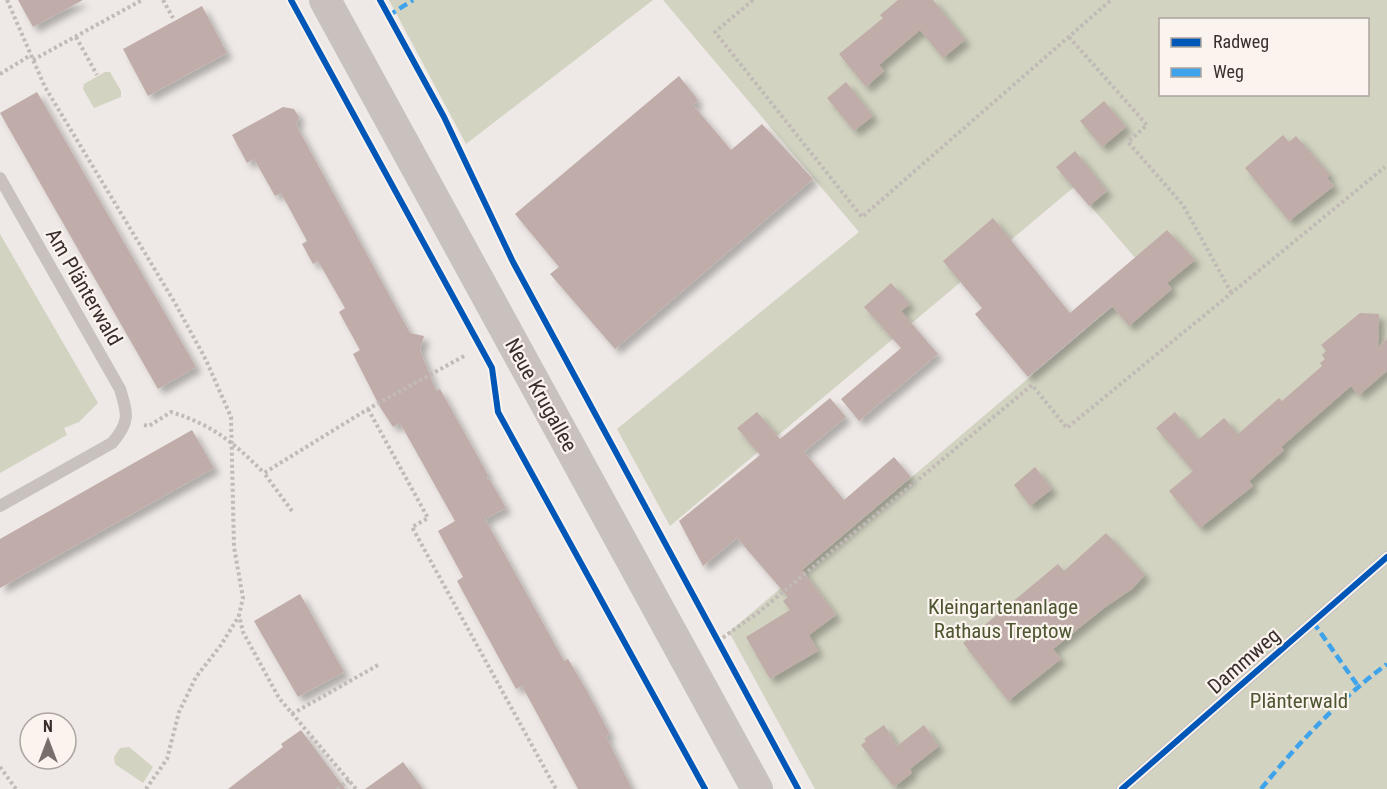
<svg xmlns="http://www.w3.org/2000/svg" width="1387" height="789" font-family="'Roboto Condensed',sans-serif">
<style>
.green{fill:#d2d3c1;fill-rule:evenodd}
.building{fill:#c0aca9;filter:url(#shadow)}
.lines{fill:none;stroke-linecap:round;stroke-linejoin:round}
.path{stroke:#c1bab6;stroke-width:4;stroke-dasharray:3 3;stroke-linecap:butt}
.service{stroke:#c8c1be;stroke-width:12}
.tertiary{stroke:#c8c1be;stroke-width:32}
.quiet{stroke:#3fa3eb;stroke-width:4.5;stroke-dasharray:9 4.5;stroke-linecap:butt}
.cycleway-casing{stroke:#faf3ee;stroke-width:10}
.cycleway{stroke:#0057b8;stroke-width:6}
.labels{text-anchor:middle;stroke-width:4.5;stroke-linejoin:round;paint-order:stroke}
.street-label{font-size:21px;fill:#392e2c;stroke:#faf3ee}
.park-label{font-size:21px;fill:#4e5631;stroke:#faf3ee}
</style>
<defs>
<filter id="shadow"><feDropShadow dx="5.5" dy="5.5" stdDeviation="3" flood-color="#0004"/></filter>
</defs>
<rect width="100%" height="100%" fill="#eee9e6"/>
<g class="green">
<path d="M389,0H653L466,144Z"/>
<path d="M663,0H1387V789H815L729,632L1150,275L1074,187L670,526L617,429L859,232ZM1160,20H1368V94H1160Z"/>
<path d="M105,72H110L121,91V97L94,108L83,89L84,84Z"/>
<path d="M0,234L98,403L79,422L64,428L67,435L0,473Z"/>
<path d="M129,747L153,767L143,783L115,764L114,757L120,748Z"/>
</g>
<g class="building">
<path d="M18,0H83L33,27Z"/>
<path d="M898,0H933L965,40L943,58L920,30L879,65L884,71L866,87L839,54L883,18L880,15Z"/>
<path d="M202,6L227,53L148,96L123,49Z"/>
<path d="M679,76L698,100L693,105L731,150L762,124L813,179L615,349L550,274L559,267L515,214Z"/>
<path d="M846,82L873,116L854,131L827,98Z"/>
<path d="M37,92L196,367L158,389L0,113Z"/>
<path d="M1104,101L1126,127L1102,147L1080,121Z"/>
<path d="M283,107L294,109L299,117L296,125L410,333L424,336L420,350L436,391L440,389L488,475L487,479L490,480L506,508L485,519L564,661L568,659L587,691L610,734L606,736L632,789H578L522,686L516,689L457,581L463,577L438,531L455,521L400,423L393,427L380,407L353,354L360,350L339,312L345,308L318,261L313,264L302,244L307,241L281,193L275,196L254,159L247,163L232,135Z"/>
<path d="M1283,135L1289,142L1296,136L1330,175L1327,178L1334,186L1289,221L1245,168Z"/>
<path d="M1075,151L1107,191L1089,206L1056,167Z"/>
<path d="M993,218L1070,313L1167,230L1195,260L1167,283L1172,289L1129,326L1112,306L1028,377L975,314L982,308L943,261Z"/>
<path d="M891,283L910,304L901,311L938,354L859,421L841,399L901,348L864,307Z"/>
<path d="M1360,313L1379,314L1378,347L1387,339V371L1359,395L1351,386L1281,447L1284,450L1249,481L1253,486L1200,528L1169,491L1193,471L1156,428L1175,412L1198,440L1224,418L1238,434L1279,398L1282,401L1322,366L1320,363L1325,359L1322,355L1326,351L1321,345Z"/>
<path d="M830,398L846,417L804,452L844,500L894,457L911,477L802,570L836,615L809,635L818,651L770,679L746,637L790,610L783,601L788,597L737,538L703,566L679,521L760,455L737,428L757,412L780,439Z"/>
<path d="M192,430L214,468L0,588V539Z"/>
<path d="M1035,467L1052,489L1030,506L1014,485Z"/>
<path d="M1106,533L1145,575L1132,589L1104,608L1053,649L1061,659L1008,701L963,643L1058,564L1064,571Z"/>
<path d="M300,594L344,672L298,697L254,621Z"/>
<path d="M884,725L897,746L924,725L939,746L910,769L912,773L894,787L861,745L866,741L864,739Z"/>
<path d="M301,730L345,789H228L283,747L281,744Z"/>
<path d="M403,762L423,789H365Z"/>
</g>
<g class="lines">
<g class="path">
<path d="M7,0L45,87L175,303L206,360L231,417L234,547L243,598L239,615L243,632L279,698L356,789"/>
<path d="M163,0L173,18"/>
<path d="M753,0L715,32L862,217L1111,0"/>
<path d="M76,37L97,75"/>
<path d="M1069,37L1147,125L1128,142L1183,205L1232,294"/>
<path d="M33,60L142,0"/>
<path d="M0,74L31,55"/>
<path d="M368,409L428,518L412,527L556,789"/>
<path d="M144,425L149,426L171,412C213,425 233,442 264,473"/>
<path d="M292,511L264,473L368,409L466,355"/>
<path d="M718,641L759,612L1032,385L1067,428L1385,167"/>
<path d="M292,714L378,665"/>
<path d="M0,767L16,789"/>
<path d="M146,789L167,759L179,712L196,677L221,645L239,616"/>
<path d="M337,789L349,780"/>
</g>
<g class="service">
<path d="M0,178L120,389C128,415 130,422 112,443L0,506"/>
<path d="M1122,789L1387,557"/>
</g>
<path class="tertiary" d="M325,0L757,789"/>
<g class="quiet">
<path d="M388,16L413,0"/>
<path d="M1313,622L1358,686"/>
<path d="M1261,789C1299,742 1339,700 1387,664"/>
</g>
<defs>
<g id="cycleway">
<path d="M291,0L492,368L498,412L705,789"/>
<path d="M380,0L444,117L513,262L798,789"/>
<path d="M1122,789L1387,557"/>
</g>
</defs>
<use href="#cycleway" class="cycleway-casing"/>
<use href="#cycleway" class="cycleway"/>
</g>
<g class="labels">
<g class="street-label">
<text transform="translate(84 287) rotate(60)" y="7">Am Plänterwald</text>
<text transform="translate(541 395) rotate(61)" y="7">Neue Krugallee</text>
<text transform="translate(1244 661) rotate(-41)" y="7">Dammweg</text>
</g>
<g class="park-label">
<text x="1003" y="614">Kleingartenanlage<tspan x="1003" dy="24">Rathaus Treptow</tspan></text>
<text x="1299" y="708">Plänterwald</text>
</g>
</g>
<rect x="1159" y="18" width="210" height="78" fill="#faf3ee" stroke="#ada4a0" stroke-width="1.5"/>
<rect x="1171" y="38" width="30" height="9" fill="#0057b8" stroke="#ada4a0" stroke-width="1.5"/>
<text x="1213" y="48" font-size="18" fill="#392e2c">Radweg</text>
<rect x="1171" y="68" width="30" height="9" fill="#3fa3eb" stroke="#ada4a0" stroke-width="1.5"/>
<text x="1213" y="78" font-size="18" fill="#392e2c">Weg</text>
<g transform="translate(48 741)"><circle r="28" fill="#faf3ee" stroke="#ada4a0" stroke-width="1.5"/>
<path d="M0-4.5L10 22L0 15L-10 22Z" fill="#786f6d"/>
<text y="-9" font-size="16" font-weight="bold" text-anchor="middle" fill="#392e2c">N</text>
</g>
</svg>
